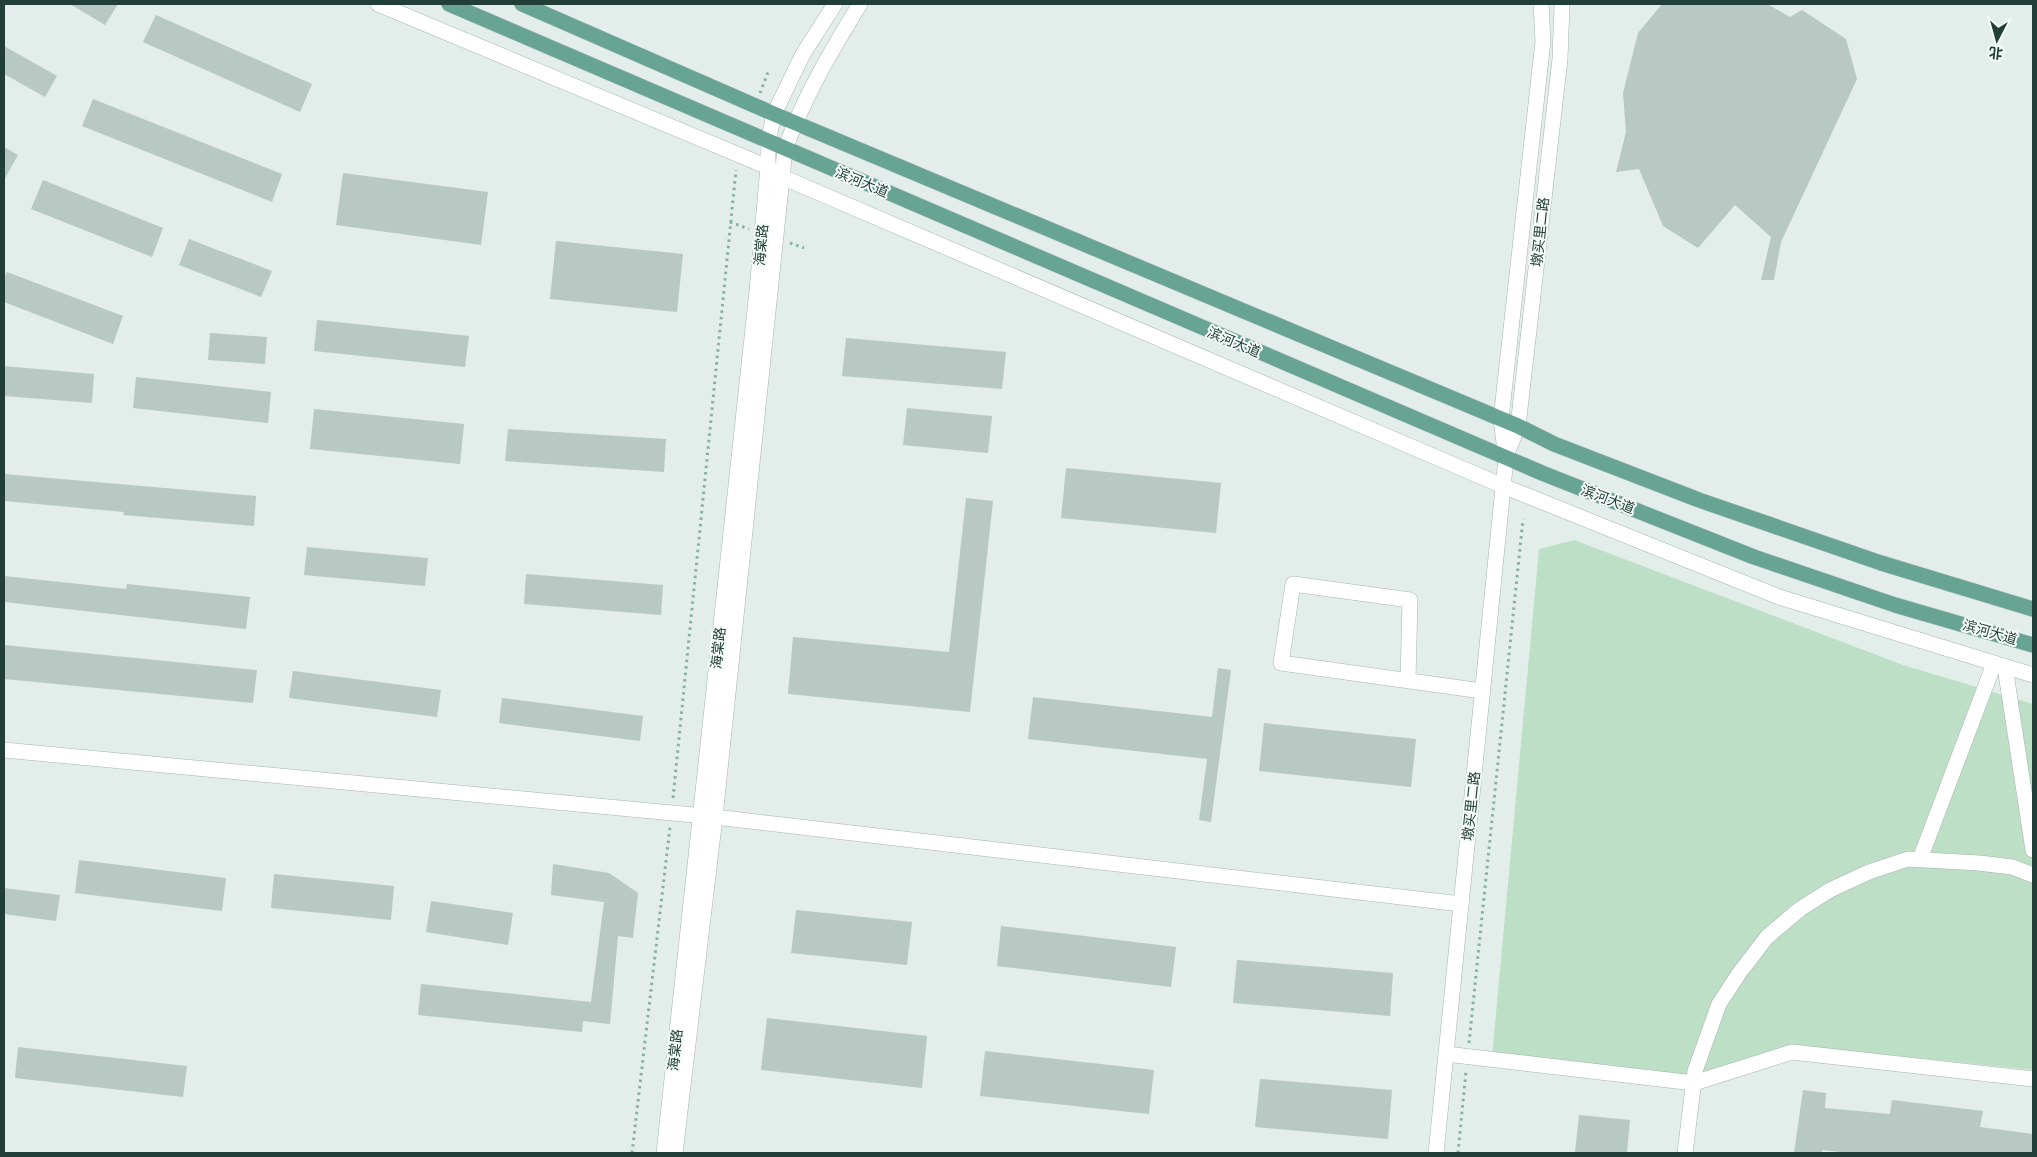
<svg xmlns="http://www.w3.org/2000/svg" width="2037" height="1157" font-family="'PT Sans','Noto Sans SC',sans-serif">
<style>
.green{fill:#bcdfc5}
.building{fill:#b8c8c2}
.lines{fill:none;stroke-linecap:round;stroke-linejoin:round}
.minor-casing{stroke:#a5b5b0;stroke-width:16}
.major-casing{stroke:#c1c9c7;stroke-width:16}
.path{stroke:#83b2a3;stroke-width:3;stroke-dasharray:2.5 4;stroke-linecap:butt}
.minor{stroke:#fff;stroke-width:15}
.major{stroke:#67a494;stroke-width:15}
.labels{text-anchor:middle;stroke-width:4;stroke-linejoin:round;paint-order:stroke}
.street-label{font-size:14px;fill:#223f37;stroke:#f4faf7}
</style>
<rect width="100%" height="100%" fill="#e3ede9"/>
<path class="green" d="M1574,540L1903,665L2033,704V1070L1801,1046L1684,1083L1492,1057L1539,549Z"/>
<g class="building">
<path d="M70,4H118L105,25Z"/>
<path d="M1662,4H1767L1790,17L1802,10L1846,39L1857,79L1781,242L1774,280H1761L1771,237L1735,205L1698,248L1663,226L1639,169L1616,172L1626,132L1623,93L1638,33Z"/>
<path d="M156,15L312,84L300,112L143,42Z"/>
<path d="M4,46L57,76L45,97L4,74Z"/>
<path d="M93,99L282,174L272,202L82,126Z"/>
<path d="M4,147L18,155L4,180Z"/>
<path d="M343,173L488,192L481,245L336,225Z"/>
<path d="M43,180L163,228L152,257L31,209Z"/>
<path d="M189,239L272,271L261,297L179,265Z"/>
<path d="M556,241L683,254L677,312L550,299Z"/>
<path d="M7,272L123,316L113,344L4,302V279Z"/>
<path d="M317,320L469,336L465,367L314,351Z"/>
<path d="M210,333L267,337L265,364L208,360Z"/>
<path d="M846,338L1006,352L1002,389L842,376Z"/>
<path d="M4,366L94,374L92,403L4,396Z"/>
<path d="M136,377L271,392L268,423L133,408Z"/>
<path d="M907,408L992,416L988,453L903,445Z"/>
<path d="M314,409L464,424L460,464L310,449Z"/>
<path d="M508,429L666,439L664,472L505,461Z"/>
<path d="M1066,468L1221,483L1216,533L1061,518Z"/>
<path d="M4,474L256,496L254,526L123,515L124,512L4,501Z"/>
<path d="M966,498L993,501L970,712L788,694L793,637L949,652Z"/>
<path d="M307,547L428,558L425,586L304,575Z"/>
<path d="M526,574L663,585L661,615L524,604Z"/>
<path d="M4,576L126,589L127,584L250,597L246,629L4,602Z"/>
<path d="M4,645L257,670L253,703L4,679Z"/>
<path d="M1218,668L1231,670L1211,822L1199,820L1207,759L1028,739L1033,697L1212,717Z"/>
<path d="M293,671L441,690L437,717L289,698Z"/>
<path d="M502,698L643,716L640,741L499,723Z"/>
<path d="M1264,723L1416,739L1411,787L1259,771Z"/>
<path d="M79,860L226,878L222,911L75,893Z"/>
<path d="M553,864L609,873L638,893L633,938L618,936L610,1024L583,1021L582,1032L418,1015L421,984L591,1002L604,902L551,895Z"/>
<path d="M274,874L394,886L391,920L271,908Z"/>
<path d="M4,888L60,895L56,921L4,914Z"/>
<path d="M431,901L513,913L508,945L426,932Z"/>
<path d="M796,910L912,922L907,965L791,953Z"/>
<path d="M1001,926L1176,947L1171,987L997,966Z"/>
<path d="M1237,960L1393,973L1390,1016L1233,1003Z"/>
<path d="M767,1018L927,1036L922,1088L761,1070Z"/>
<path d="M18,1047L187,1066L183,1097L15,1078Z"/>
<path d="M985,1051L1154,1070L1149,1114L980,1096Z"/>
<path d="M1260,1079L1392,1090L1388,1139L1255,1127Z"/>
<path d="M1803,1090L1826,1093L1825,1108L1890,1114L1892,1100L1983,1111L1980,1127L2033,1134V1153H1850L1822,1150V1153H1794Z"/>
<path d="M1579,1115L1630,1120L1627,1153H1575Z"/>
</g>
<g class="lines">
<defs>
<g id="minor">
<path d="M378,4L768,167L782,177L1503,486L1779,597L2033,675"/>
<path d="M1506,456L1518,426L1560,59L1562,4"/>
<path d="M2005,667L2033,850"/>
<path d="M1408,680L1410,600L1293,584L1281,663L1482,691"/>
<path d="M4,750L715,817L1461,904"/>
<path d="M1920,859L1994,664"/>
<path d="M1446,1054L1694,1083L1792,1052L2033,1079"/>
<path d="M664,1153L757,291L768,167V142L774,114L803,54L835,4"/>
<path d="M675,1153L715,817L785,149C804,97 831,51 860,4"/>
<path d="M1436,1153L1506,458L1501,419L1543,41L1541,4"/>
<path d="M1685,1153L1695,1071L1719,1004L1740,972L1767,937L1800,909L1830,890L1869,872L1908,859L1979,863L2012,867L2033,875"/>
</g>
<g id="major">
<path d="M449,4L1542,473L1754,557L1895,605L2033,645"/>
<path d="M522,4L774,114L1518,426L1554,444L1699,500L1881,563L2033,609"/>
</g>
</defs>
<use href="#minor" class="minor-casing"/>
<use href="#major" class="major-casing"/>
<g class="path">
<path d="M760,93L768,72"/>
<path d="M730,222L749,229"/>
<path d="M790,243L804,248"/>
<path d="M673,798L736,170"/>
<path d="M1469,1043L1523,519"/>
<path d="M632,1153L670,827"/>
<path d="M1458,1153L1466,1071"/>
</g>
<use href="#minor" class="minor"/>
<use href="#major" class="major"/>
</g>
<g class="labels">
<g class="street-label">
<text transform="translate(862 182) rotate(23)" y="5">滨河大道</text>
<text transform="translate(1540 232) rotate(-84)" y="5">墩买里二路</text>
<text transform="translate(761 245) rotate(-85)" y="5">海棠路</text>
<text transform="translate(1234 342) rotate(23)" y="5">滨河大道</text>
<text transform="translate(1608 499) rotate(21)" y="5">滨河大道</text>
<text transform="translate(1990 632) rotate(16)" y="5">滨河大道</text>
<text transform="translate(718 648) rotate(-84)" y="5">海棠路</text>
<text transform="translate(1471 806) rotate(-84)" y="5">墩买里二路</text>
<text transform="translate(675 1050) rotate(-84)" y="5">海棠路</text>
</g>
</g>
<rect width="2037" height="1157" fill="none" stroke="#223f37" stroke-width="10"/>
<g transform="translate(1997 40) rotate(186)" stroke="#f4faf7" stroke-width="4" paint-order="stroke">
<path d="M0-4L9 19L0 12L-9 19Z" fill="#223f37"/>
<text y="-8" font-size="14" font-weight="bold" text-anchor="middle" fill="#223f37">北</text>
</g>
</svg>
